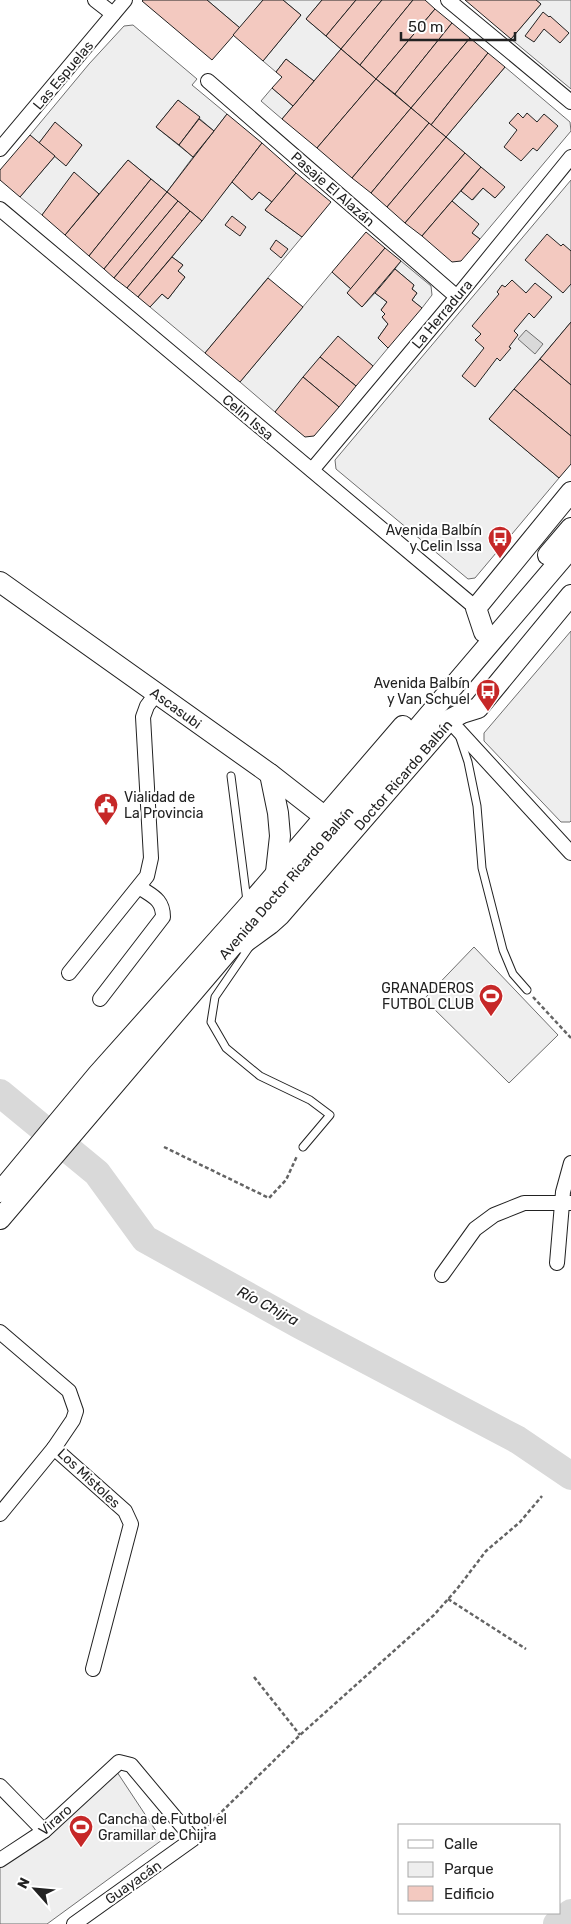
<svg xmlns="http://www.w3.org/2000/svg" width="571" height="1924" font-family="Rubik,sans-serif">
<style>
.green{fill:#eee;stroke:#6f6f6f}
.water{fill:#d9d9d9;stroke:#6f6f6f}
.lines{fill:none;stroke-linecap:round;stroke-linejoin:round}
.river{stroke:#d9d9d9;stroke-width:28}
.building{fill:#f3c9c0;stroke:#222}
.lane-casing{stroke:#222;stroke-width:9}
.street-casing{stroke:#222;stroke-width:16}
.secondary-casing{stroke:#222;stroke-width:22}
.path{stroke:#646464;stroke-width:2.5;stroke-dasharray:4 2.5;stroke-linecap:butt}
.lane{stroke:#fff;stroke-width:7}
.street{stroke:#fff;stroke-width:14}
.secondary{stroke:#fff;stroke-width:20}
.labels{text-anchor:middle;stroke-width:4;stroke-linejoin:round;paint-order:stroke}
.street-label{font-size:14px;fill:#222;stroke:#fff}
.poi-label{font-size:14px;fill:#222;stroke:#fff;text-anchor:end}
.water-label{font-size:15px;font-style:italic;fill:#222;stroke:#fff}
</style>
<rect width="100%" height="100%" fill="#fff"/>
<g class="green">
<path d="M207,0H263L240,28Z"/>
<path d="M283,0H322L306,19L341,49L314,81L286,59L276,72L263,61L301,15Z"/>
<path d="M536,0H571V89L511,39L541,4Z"/>
<path d="M133,25L197,79L192,85L227,114L214,131L178,100L156,127L193,157L167,192L128,160L99,194L74,173L42,215L20,197L55,156L66,165L82,145L55,123L39,143L30,135L89,64L124,26Z"/>
<path d="M505,67L570,122L571,131L480,239L472,233L478,224L452,201L461,191L473,200L483,188L495,198L504,187L446,137Z"/>
<path d="M272,88L293,106L282,119L261,101Z"/>
<path d="M571,180V322L489,419L559,478L475,578L468,579L336,469L335,460Z"/>
<path d="M232,182L252,200L259,192L272,202L265,210L302,237L205,353L150,307L162,294L168,299L185,277L178,271L183,265L172,257Z"/>
<path d="M401,261L431,286L432,295L422,308L412,300L417,293L412,289L414,285L395,269Z"/>
<path d="M332,272L351,289L347,293L362,307L375,293L387,302L381,310L385,314L382,317L388,324L378,338L388,348L373,366L338,337L275,412L240,382Z"/>
<path d="M571,631V821L570,822H561L484,741V733Z"/>
<path d="M474,947L558,1035L509,1083L424,999Z"/>
<path d="M117,1772L162,1840L47,1924H0V1857Z"/>
</g>
<path class="water" d="M526,330L543,344L535,354L518,339Z"/>
<g class="lines">
<g class="river">
<path d="M0,1093L97,1173L145,1239L300,1325L518,1440L571,1476"/>
<path d="M557,1924L571,1913"/>
</g>
</g>
<g class="building">
<path d="M143,0H207L240,28L212,60L142,1Z"/>
<path d="M263,0H283L301,15L263,61L233,35Z"/>
<path d="M322,0H356L326,36L306,19Z"/>
<path d="M356,0H382L341,49L326,36Z"/>
<path d="M382,0H413L360,65L341,49Z"/>
<path d="M413,0H425L435,9L376,79L360,65Z"/>
<path d="M465,0H536L541,4L511,39Z"/>
<path d="M435,9L452,23L395,94L376,79Z"/>
<path d="M543,12L549,17L550,16L569,33L560,43L544,29L534,42L525,36Z"/>
<path d="M452,23L470,38L411,108L395,94Z"/>
<path d="M470,38L488,53L431,125L411,108Z"/>
<path d="M341,49L376,79L317,148L282,119Z"/>
<path d="M488,53L505,67L446,137L431,125Z"/>
<path d="M286,59L314,81L293,106L272,88L282,77L276,72Z"/>
<path d="M376,79L411,108L352,178L317,148Z"/>
<path d="M178,100L200,117L179,145L156,127Z"/>
<path d="M411,108L429,123L371,193L352,178Z"/>
<path d="M518,113L523,118L527,113L537,122L544,114L558,126L537,151L533,148L521,161L504,147L517,130L509,123Z"/>
<path d="M227,114L262,143L202,221L167,192Z"/>
<path d="M199,119L214,131L193,157L179,145Z"/>
<path d="M55,122L82,145L66,166L39,143Z"/>
<path d="M429,123L446,137L387,207L371,193Z"/>
<path d="M30,135L55,156L20,197L0,180V170Z"/>
<path d="M446,137L465,153L405,223L387,207Z"/>
<path d="M262,143L296,173L272,202L259,192L252,200L232,182Z"/>
<path d="M465,153L481,167L422,236L405,223Z"/>
<path d="M128,160L151,179L89,256L65,235Z"/>
<path d="M481,167L505,187L495,198L483,188L472,200L461,191Z"/>
<path d="M74,172L99,194L65,235L42,215Z"/>
<path d="M296,173L331,202L302,237L265,210Z"/>
<path d="M151,179L167,192L104,269L89,256Z"/>
<path d="M167,192L178,201L114,278L104,269Z"/>
<path d="M178,201L190,211L127,288L114,278Z"/>
<path d="M452,201L479,224L472,233L480,239L461,261L452,262L422,236Z"/>
<path d="M190,211L202,221L138,297L127,288Z"/>
<path d="M232,216L246,227L240,236L225,225Z"/>
<path d="M366,232L385,248L351,289L332,272Z"/>
<path d="M547,234L561,246L563,244L571,251V284L563,293L525,260Z"/>
<path d="M276,240L288,249L281,258L270,249Z"/>
<path d="M385,248L401,261L362,307L347,293Z"/>
<path d="M172,257L183,265L178,271L185,277L168,299L162,294L150,307L138,297Z"/>
<path d="M395,269L414,285L412,289L417,293L412,300L422,308L388,348L378,338L388,324L382,317L385,314L381,310L387,302L375,293Z"/>
<path d="M268,278L303,307L240,382L205,353Z"/>
<path d="M512,280L526,293L535,283L552,297L534,318L529,313L514,331L518,335L509,347L511,348L500,361L497,358L475,387L462,376L484,348L475,340L481,334L472,326L499,294L497,292L502,285L505,287Z"/>
<path d="M571,322V385L540,359Z"/>
<path d="M338,336L373,366L356,386L320,357Z"/>
<path d="M320,357L356,386L339,407L303,377Z"/>
<path d="M540,359L571,385V436L514,389Z"/>
<path d="M303,377L339,407L314,436L305,437L275,412Z"/>
<path d="M514,389L571,436V464L559,478L489,419Z"/>
</g>
<g class="lines">
<defs>
<g id="lane">
<path d="M460,738L468,762L477,806L482,868L503,950L513,974L527,990"/>
<path d="M231,776L247,901"/>
<path d="M250,946L215,997L211,1022L226,1048L260,1076L310,1100L330,1115L303,1147"/>
</g>
<g id="street">
<path d="M95,0L113,14"/>
<path d="M448,0L571,102"/>
<path d="M208,81L457,297"/>
<path d="M0,149L125,0"/>
<path d="M0,209L476,608"/>
<path d="M312,470L457,297L571,157"/>
<path d="M449,720L571,853"/>
<path d="M69,973L147,876L151,858L143,717L147,706L156,694"/>
<path d="M100,999L163,917C163,899 152,896 139,887"/>
<path d="M557,1263L563,1192L571,1163"/>
<path d="M442,1275L475,1229L494,1215L524,1203H571"/>
<path d="M0,1332L69,1391L76,1411L73,1420L54,1448L125,1511L131,1524L93,1669"/>
<path d="M0,1514L54,1448"/>
<path d="M0,1786L44,1831"/>
<path d="M0,1860L44,1831L119,1762L131,1765L193,1839L74,1924"/>
</g>
<g id="secondary">
<path d="M548,555L571,528"/>
<path d="M0,582L270,774L334,824"/>
<path d="M484,632L476,608L571,492"/>
<path d="M270,774L278,813L280,836L276,872"/>
<path d="M244,943L270,924L280,915L449,720L462,713L478,708L571,595"/>
<path d="M0,1192L98,1074L248,906L403,726"/>
<path d="M0,1219L571,548"/>
</g>
</defs>
<use href="#lane" class="lane-casing"/>
<use href="#street" class="street-casing"/>
<use href="#secondary" class="secondary-casing"/>
<g class="path">
<path d="M533,997L571,1038"/>
<path d="M164,1147L269,1198L286,1180L297,1156"/>
<path d="M448,1599L526,1649"/>
<path d="M254,1677L300,1735"/>
<path d="M203,1830L300,1735L434,1615L457,1589L486,1551L520,1522L542,1496"/>
</g>
<use href="#lane" class="lane"/>
<use href="#street" class="street"/>
<use href="#secondary" class="secondary"/>
</g>
<defs>
<symbol id="bus-pin" viewBox="-11 -11 22 30"><path d="M0 17L-7.5 6A9.5 9.5 0 1 1 7.5 6Z" fill="#c62828" stroke="#fff"/><path d="M-5-6H5V4H4V6H2V4H-2V6H-4V4H-5ZM-3.5-4V0h7V-4ZM-3.5 1.2v1.5H-2V1.2ZM2 1.2v1.5H3.5V1.2Z" fill="#fff"/></symbol>
<symbol id="civic-pin" viewBox="-11 -11 22 30"><path d="M0 17L-7.5 6A9.5 9.5 0 1 1 7.5 6Z" fill="#c62828" stroke="#fff"/><path d="M-.6-6.5H3V-4.5H.6V-3L4-1V1h2V6H-6V1h2V-1L-.6-3ZM-1.2 2.5V6h2.4V2.5Z" fill="#fff"/></symbol>
<symbol id="stadium-pin" viewBox="-11 -11 22 30"><path d="M0 17L-7.5 6A9.5 9.5 0 1 1 7.5 6Z" fill="#c62828" stroke="#fff"/><path d="M0-5a6.5 5 0 1 0 0 10a6.5 5 0 1 0 0-10ZM-3.5-1.8h7v3.6h-7Z" fill="#fff"/></symbol>
</defs>
<g fill-rule="evenodd">
<use href="#bus-pin" x="486" y="524" width="28" height="38"/>
<use href="#bus-pin" x="474" y="677" width="28" height="38"/>
<use href="#civic-pin" x="92" y="791" width="28" height="38"/>
<use href="#stadium-pin" x="477" y="982" width="28" height="38"/>
<use href="#stadium-pin" x="67" y="1813" width="28" height="38"/>
</g>
<g class="labels">
<g class="street-label">
<text transform="translate(63 75) rotate(-50)" y="5">Las Espuelas</text>
<text transform="translate(333 189) rotate(41)" y="5">Pasaje El Alazán</text>
<text transform="translate(442 314) rotate(-50)" y="5">La Herradura</text>
<text transform="translate(248 417) rotate(40)" y="5">Celin Issa</text>
<text transform="translate(176 708) rotate(36)" y="5">Ascasubi</text>
<text transform="translate(403 775) rotate(-49)" y="5">Doctor Ricardo Balbín</text>
<text transform="translate(286 883) rotate(-49)" y="5">Avenida Doctor Ricardo Balbín</text>
<text transform="translate(89 1478) rotate(43)" y="5">Los Mistoles</text>
<text transform="translate(55 1820) rotate(-41)" y="5">Viraro</text>
<text transform="translate(133 1882) rotate(-35)" y="5">Guayacán</text>
</g>
<g class="poi-label">
<text x="482" y="535">Avenida Balbín<tspan x="482" dy="16">y Celin Issa</tspan></text>
<text x="470" y="688">Avenida Balbín<tspan x="470" dy="16">y Van Schuel</tspan></text>
<text x="124" y="802" text-anchor="start">Vialidad de<tspan x="124" dy="16">La Provincia</tspan></text>
<text x="474" y="993">GRANADEROS<tspan x="474" dy="16">FUTBOL CLUB</tspan></text>
<text x="98" y="1824" text-anchor="start">Cancha de Futbol el<tspan x="98" dy="16">Gramillar de Chijra</tspan></text>
</g>
<g class="water-label">
<text transform="translate(268 1306) rotate(28)" y="5">Río Chijra</text>
</g>
</g>
<rect x="398" y="1824" width="162" height="90" fill="#ffffff" stroke="#a7a7a7"/>
<rect x="408" y="1840" width="25" height="8" fill="#ffffff" stroke="#a7a7a7"/>
<text x="444" y="1849" font-size="15" fill="#222222">Calle</text>
<rect x="408" y="1862" width="25" height="15" fill="#eeeeee" stroke="#a7a7a7"/>
<text x="444" y="1874" font-size="15" fill="#222222">Parque</text>
<rect x="408" y="1886" width="25" height="15" fill="#f3c9c0" stroke="#a7a7a7"/>
<text x="444" y="1899" font-size="15" fill="#222222">Edificio</text>
<g transform="translate(35 1889) rotate(297)" stroke="#ffffff" stroke-width="4" paint-order="stroke">
<path d="M0-4L9 19L0 12L-9 19Z" fill="#222222"/>
<text y="-8" font-size="14" font-weight="bold" text-anchor="middle" fill="#222222">N</text>
</g>
<path d="M401 32v8h114v-8" fill="none" stroke="#222222" stroke-width="2.5"/>
<text x="408" y="32" font-size="15" fill="#222222" stroke="#ffffff" stroke-width="4" paint-order="stroke">50 m</text>
</svg>
